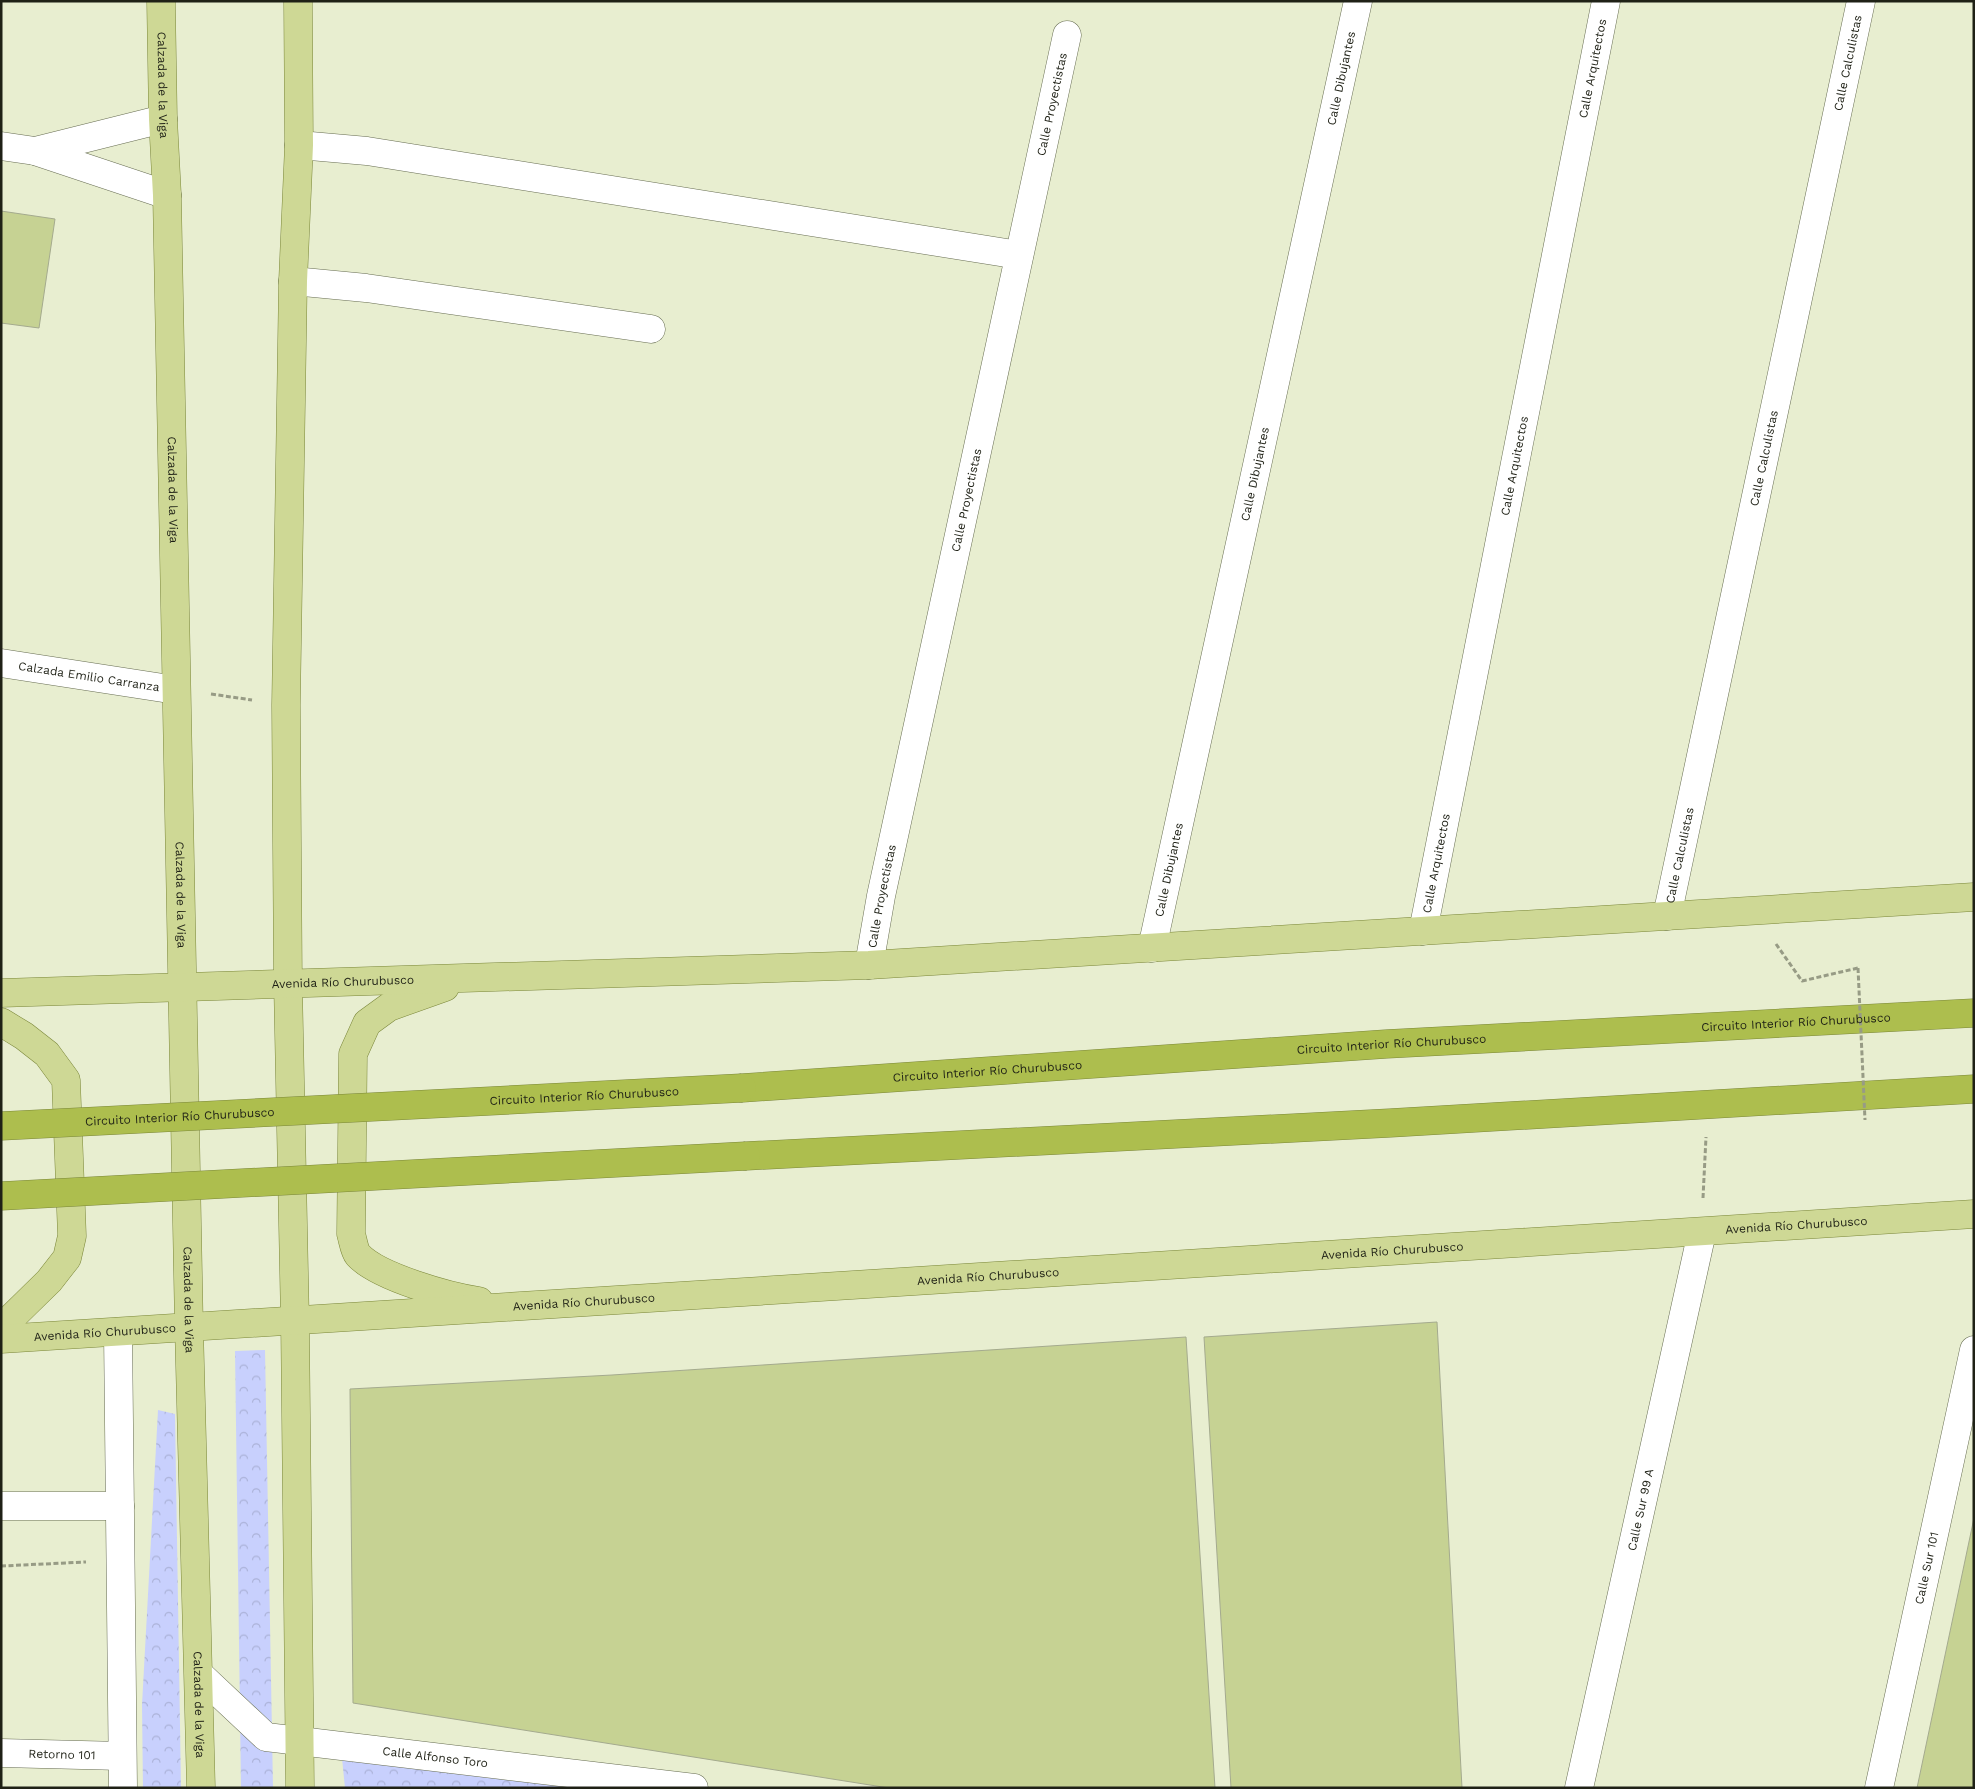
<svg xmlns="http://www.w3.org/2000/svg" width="1975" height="1789" font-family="'Work Sans',sans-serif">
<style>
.park{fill:url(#park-crowns)}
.building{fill:#c6d293;stroke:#a4aa8e}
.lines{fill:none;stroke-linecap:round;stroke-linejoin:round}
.minor-casing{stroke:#676d52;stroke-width:29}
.major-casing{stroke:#7b873a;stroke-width:29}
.highway-casing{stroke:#7b873a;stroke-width:29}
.path{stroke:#979b85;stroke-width:3;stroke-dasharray:5 2.5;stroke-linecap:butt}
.minor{stroke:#fff;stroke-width:28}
.major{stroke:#ced895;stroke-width:28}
.highway{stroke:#adbe4e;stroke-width:28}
.highway-bridge-casing{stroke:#7b873a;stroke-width:29;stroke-linecap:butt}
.path-bridge{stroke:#979b85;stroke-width:3;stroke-dasharray:5 2.5;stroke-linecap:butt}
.highway-bridge{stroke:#adbe4e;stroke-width:28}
.labels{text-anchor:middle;stroke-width:4.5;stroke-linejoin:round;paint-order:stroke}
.street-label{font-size:12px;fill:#1f2116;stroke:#e8eed0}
</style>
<defs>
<pattern id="park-crowns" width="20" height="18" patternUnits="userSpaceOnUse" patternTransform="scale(1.25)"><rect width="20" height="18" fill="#c8d0fd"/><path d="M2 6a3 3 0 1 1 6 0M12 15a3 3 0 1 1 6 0" fill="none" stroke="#abb2d8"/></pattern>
</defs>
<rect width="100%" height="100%" fill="#e8eed0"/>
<g class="park">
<path d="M265,1350L273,1788H241L235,1351Z"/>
<path d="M158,1410L175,1414L181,1788H143L142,1705Z"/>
<path d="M342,1758L591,1788H345Z"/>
</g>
<g class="building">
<path d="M1,211L55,219L39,328L1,323Z"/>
<path d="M1437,1322L1462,1788H1231L1204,1337Z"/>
<path d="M1186,1337L1215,1788H889L353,1703L350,1389L612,1375Z"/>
<path d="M1974,1518V1788H1917Z"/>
</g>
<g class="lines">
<defs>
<g id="minor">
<path d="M163,119L35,151L167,195"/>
<path d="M299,145L367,151L1019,255"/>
<path d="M1,146L35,151"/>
<path d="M293,281L366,288L651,329"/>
<path id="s1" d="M1,663L176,690"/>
<path id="s2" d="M1667,916L1861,1"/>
<path id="s3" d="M1423,931L1606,1"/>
<path id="s4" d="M1152,948L1358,1"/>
<path id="s5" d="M869,965L881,896L1067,35"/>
<path d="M118,1332L123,1788"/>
<path d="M1,1506H120"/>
<path id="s6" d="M200,1675L266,1737L694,1788"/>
<path id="s7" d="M1,1753L122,1756"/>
<path id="s8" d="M1579,1788L1702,1232"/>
<path id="s9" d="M1879,1788L1974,1350"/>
</g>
<g id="major">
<path id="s10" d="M161,1L163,119L167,195L189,1327L201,1788"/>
<path d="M298,1L299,145L293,281L286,705L288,984L295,1321L300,1788"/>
<path d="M445,987L389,1007L367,1023L353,1054L351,1234C353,1240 354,1250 358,1255C378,1277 450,1297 479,1301"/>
<path id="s11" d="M1,993L869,965L1974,897"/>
<path d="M1,1022L24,1036L47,1054L66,1080L72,1236L67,1258L49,1281L1,1328"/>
<path id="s12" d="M1,1339L1974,1214"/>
</g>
<g id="highway">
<path id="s13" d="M742,1088L1386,1044L1974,1013"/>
<path d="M746,1156L1390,1123L1974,1089"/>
</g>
</defs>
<use href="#minor" class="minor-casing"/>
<use href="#major" class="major-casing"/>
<use href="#highway" class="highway-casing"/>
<g class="path">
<path d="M211,694L252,700"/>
<path d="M1776,944L1802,981L1858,968"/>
<path d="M1703,1198L1706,1137"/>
<path d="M1,1566L86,1562"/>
</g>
<use href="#minor" class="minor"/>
<use href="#major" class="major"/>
<use href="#highway" class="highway"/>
<defs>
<g id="highway-bridge">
<path id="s14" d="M1,1126L742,1088"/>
<path d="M1,1196L746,1156"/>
</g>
</defs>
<use href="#highway-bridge" class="highway-bridge-casing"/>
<path class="path-bridge" d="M1858,968L1865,1120"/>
<use href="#highway-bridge" class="highway-bridge"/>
</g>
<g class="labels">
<g class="street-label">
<text dy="4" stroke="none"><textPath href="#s2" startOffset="872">Calle Calculistas</textPath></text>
<text dy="4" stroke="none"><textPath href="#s3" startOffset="879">Calle Arquitectos</textPath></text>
<text dy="4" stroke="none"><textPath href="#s4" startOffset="890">Calle Dibujantes</textPath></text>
<text dy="4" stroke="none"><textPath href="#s10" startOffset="84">Calzada de la Viga</textPath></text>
<text dy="4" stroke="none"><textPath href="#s5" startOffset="880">Calle Proyectistas</textPath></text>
<text dy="4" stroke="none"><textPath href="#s2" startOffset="468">Calle Calculistas</textPath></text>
<text dy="4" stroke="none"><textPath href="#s3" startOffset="474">Calle Arquitectos</textPath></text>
<text dy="4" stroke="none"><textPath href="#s4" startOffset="485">Calle Dibujantes</textPath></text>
<text dy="4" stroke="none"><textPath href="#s10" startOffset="489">Calzada de la Viga</textPath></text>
<text dy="4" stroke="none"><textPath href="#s5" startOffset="475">Calle Proyectistas</textPath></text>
<text dy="4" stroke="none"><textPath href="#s1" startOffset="89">Calzada Emilio Carranza</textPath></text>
<text dy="4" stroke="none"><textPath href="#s2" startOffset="62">Calle Calculistas</textPath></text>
<text dy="4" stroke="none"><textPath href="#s3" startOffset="69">Calle Arquitectos</textPath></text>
<text dy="4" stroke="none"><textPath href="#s4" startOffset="80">Calle Dibujantes</textPath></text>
<text dy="4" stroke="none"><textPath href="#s10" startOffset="894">Calzada de la Viga</textPath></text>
<text dy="4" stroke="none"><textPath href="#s5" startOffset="70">Calle Proyectistas</textPath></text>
<text dy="4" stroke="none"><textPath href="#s11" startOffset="342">Avenida Río Churubusco</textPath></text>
<text dy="4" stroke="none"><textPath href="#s13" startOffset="1056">Circuito Interior Río Churubusco</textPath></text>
<text dy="4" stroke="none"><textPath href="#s13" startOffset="651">Circuito Interior Río Churubusco</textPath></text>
<text dy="4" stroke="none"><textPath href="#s13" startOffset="246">Circuito Interior Río Churubusco</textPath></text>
<text dy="4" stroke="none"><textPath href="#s14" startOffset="584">Circuito Interior Río Churubusco</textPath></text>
<text dy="4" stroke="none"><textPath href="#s14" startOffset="179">Circuito Interior Río Churubusco</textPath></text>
<text dy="4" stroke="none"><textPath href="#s12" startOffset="1799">Avenida Río Churubusco</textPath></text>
<text dy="4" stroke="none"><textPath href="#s12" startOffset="1394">Avenida Río Churubusco</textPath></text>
<text dy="4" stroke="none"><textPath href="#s12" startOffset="989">Avenida Río Churubusco</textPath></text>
<text dy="4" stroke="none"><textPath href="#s10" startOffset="1299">Calzada de la Viga</textPath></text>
<text dy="4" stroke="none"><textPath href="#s12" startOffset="584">Avenida Río Churubusco</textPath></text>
<text dy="4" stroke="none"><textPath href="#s12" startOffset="104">Avenida Río Churubusco</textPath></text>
<text dy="4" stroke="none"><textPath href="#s8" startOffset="285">Calle Sur 99 A</textPath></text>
<text dy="4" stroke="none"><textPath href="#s9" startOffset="225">Calle Sur 101</textPath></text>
<text dy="4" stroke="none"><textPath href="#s10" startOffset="1704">Calzada de la Viga</textPath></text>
<text dy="4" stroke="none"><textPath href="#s7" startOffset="61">Retorno 101</textPath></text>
<text dy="4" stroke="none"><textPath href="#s6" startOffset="261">Calle Alfonso Toro</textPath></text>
</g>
</g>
<rect width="1975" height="1789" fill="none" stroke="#1f2116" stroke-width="5"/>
</svg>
